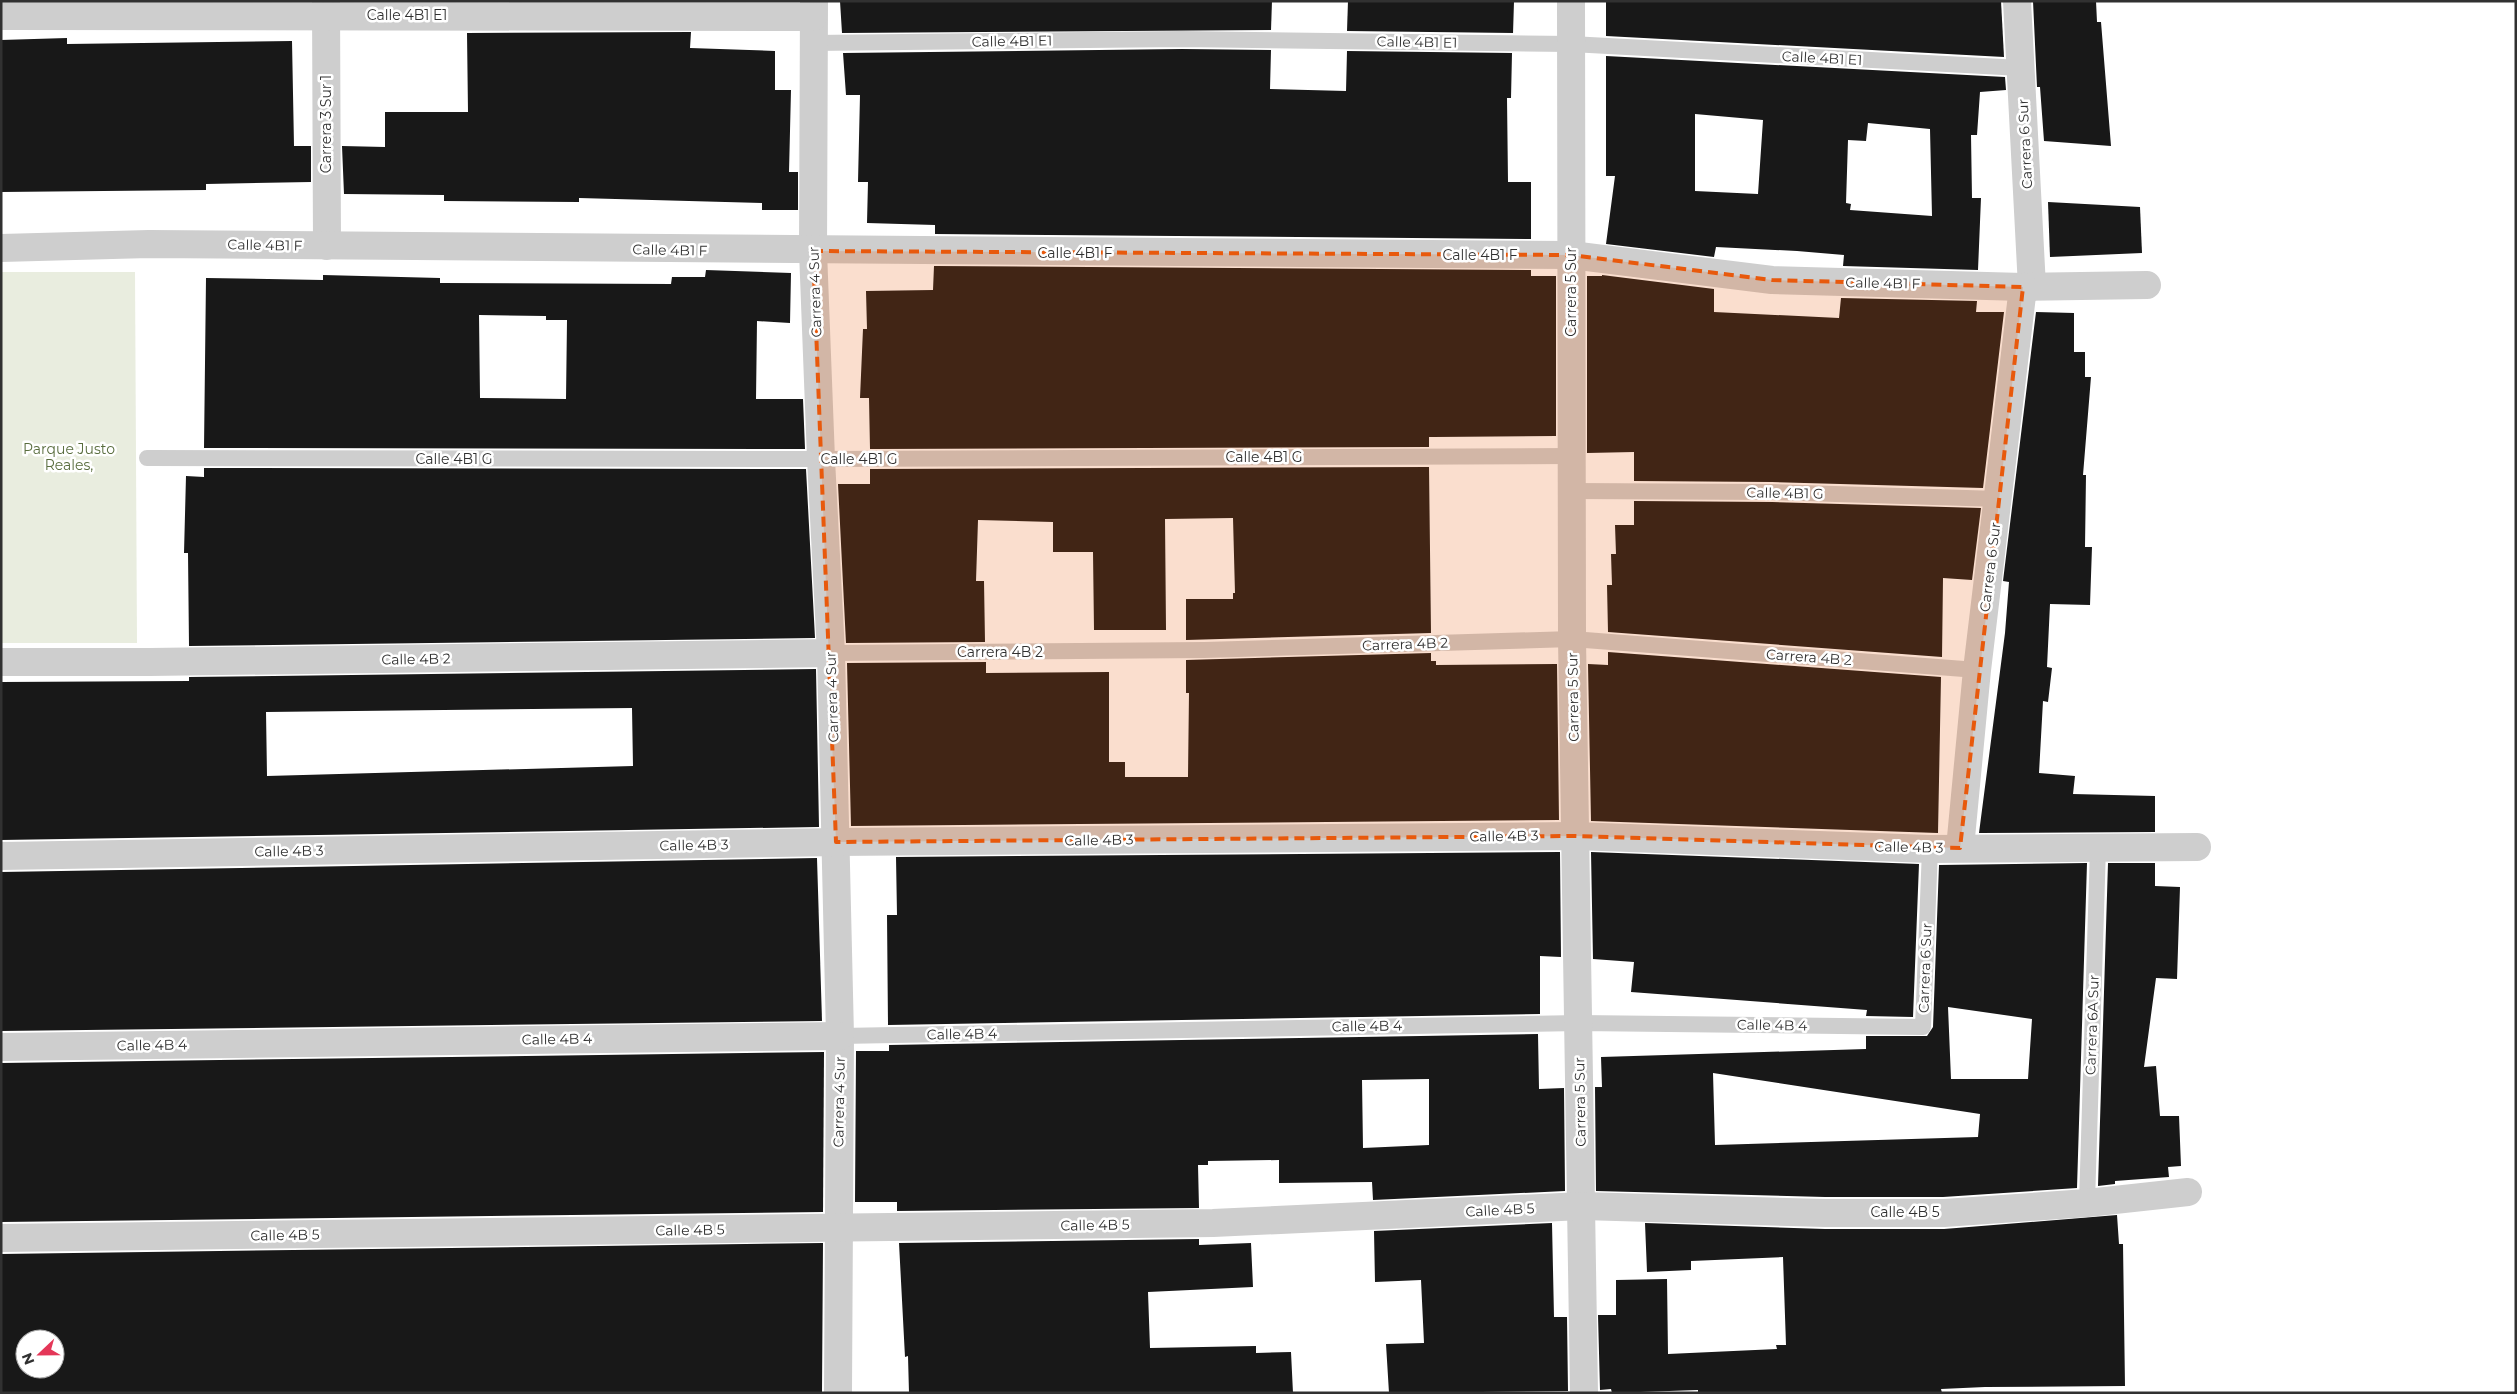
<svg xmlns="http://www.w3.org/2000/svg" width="2517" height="1394" font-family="Montserrat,sans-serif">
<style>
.green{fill:#e9eddf}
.building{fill:#181818;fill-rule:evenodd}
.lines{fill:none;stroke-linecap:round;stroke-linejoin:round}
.service{stroke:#cecece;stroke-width:16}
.minor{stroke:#cecece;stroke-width:28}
.marked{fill:#e8590c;fill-opacity:0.2;stroke:#e8590c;stroke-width:4;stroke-dasharray:10 6;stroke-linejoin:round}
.labels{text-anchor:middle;stroke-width:5;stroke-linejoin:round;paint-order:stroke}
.street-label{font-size:14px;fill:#313131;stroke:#fff}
.park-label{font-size:14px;fill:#596d3e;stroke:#fff}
</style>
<rect width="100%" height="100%" fill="#fff"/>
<path class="green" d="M1,272H135L137,643H1Z"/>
<g class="building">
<path d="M840,1H1272L1271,30L842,33Z"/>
<path d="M1348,1H1514L1513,33L1347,31Z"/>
<path d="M1606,1H2001L2004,57L1606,36Z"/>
<path d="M2033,1H2096L2097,22H2101L2111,146L2044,141L2040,87H2037Z"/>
<path d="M691,32L690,48L775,51V90H791L789,172H798V210H762V203L579,198V202L444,201V195L344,194L342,146L385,147V112H468L467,33Z"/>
<path d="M67,38V44L292,41L294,146H311V182L206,184V190L1,192V40Z"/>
<path d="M1182,49L1271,50L1270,89L1346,91L1347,51L1512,53L1511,98H1507L1508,182H1531V239L935,234V225L867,223L868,182H858L860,95H846L843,53Z"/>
<path d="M1606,56L2005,77L2006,90L1980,92L1977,135H1971L1972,198H1981L1978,270L1843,266L1844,255L1797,251L1716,247L1714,257L1606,244L1615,176H1606ZM1695,114L1763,120L1758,194L1695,191ZM1868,123L1930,129L1932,216L1850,210L1851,204L1846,203L1848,140L1866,141Z"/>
<path d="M2048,202L2140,207L2142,253L2050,257Z"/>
<path d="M934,266L1531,270V276H1556V436L1433,437H1429V447L870,449L869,398H860L863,329H867L866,291L933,290Z"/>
<path d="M706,270L791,273L790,323L757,321L756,399H803L805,449L204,448L206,278L323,280V275L440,278V283L671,284L672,277H705ZM479,315L546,316V320H567L566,399L480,398Z"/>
<path d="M1602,275L1714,289V312L1839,318L1841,298L1977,301L1976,312H2004L1983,488L1772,482L1634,481V452L1587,453V276H1602Z"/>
<path d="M2036,312L2074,313V352H2085V377H2091L2083,475H2086L2085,547H2092L2090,605L2050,604L2047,667L2052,668L2048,702L2043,701L2039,773L2075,776L2073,794L2155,796V832L1979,833L2005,633L2009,582L2003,581Z"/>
<path d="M1429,467L1431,633L1186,640V599H1233V593H1235L1233,518L1165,519L1166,630H1094L1093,552H1053V522L978,520L976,581H984L985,642L846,643L838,484H870V469Z"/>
<path d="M204,468L806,469L815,638L189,646L188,553H184L186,476L204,477Z"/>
<path d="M1634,501L1772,502L1981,508L1972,580L1943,578L1942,657L1608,632L1607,585H1612L1611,554H1616L1615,525H1634Z"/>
<path d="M1608,652L1941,677L1938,833L1591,821L1588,664L1608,665Z"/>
<path d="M1431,653V661H1436V665L1557,664L1559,820L851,826L847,663L986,662V673L1109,672V762H1125V777H1188L1189,693H1186V660Z"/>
<path d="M816,669L819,827L1,840V682L189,681V677ZM632,708L633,766L267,776L266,712Z"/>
<path d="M1560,852L1561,957L1540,956V1014L888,1025L887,915H897L896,857Z"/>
<path d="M1591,852L1919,864L1913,1017L1866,1016L1867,1010L1631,992L1634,962L1593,959Z"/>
<path d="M817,858L822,1021L1,1031V872Z"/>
<path d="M2087,863L2077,1188L1943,1197H1825L1596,1191L1595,1087H1602L1601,1057L1866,1049V1036H1927L1933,1027L1939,865ZM1948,1007L2032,1019L2028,1079H1951ZM1713,1073L1980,1114L1978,1137L1715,1145Z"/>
<path d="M2108,863H2155V886L2180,887L2177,979L2156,978L2144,1067L2156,1066L2160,1116H2179L2181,1166L2168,1167L2169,1177L2115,1181V1184L2098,1186Z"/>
<path d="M1538,1034L1539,1089L1564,1088L1565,1191L1373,1200L1372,1182L1279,1183V1160L1208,1161V1165H1198L1199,1208L897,1211V1202H855L856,1051H889V1045ZM1429,1079V1145L1363,1148L1362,1080Z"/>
<path d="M824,1052L823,1212L1,1222V1063Z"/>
<path d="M2117,1215L2119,1244H2123L2125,1386L1985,1387L1941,1389L1942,1393H1698V1390L1612,1393L1611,1389L1600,1390L1598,1315H1616V1280L1667,1279L1668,1354L1777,1349L1776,1345H1786L1783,1257L1691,1261V1270L1647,1272L1645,1223L1825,1229H1944Z"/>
<path d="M1552,1223L1554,1317H1567L1568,1391L1389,1393L1386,1344L1424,1343L1421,1280L1375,1282L1374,1231Z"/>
<path d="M1199,1239V1245L1251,1243L1253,1287L1148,1292L1150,1348L1256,1346V1353L1291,1352L1293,1393H909L908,1356L905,1357L899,1243Z"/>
<path d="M823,1243L822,1393H1V1254ZM25,1339H55V1369H25Z"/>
</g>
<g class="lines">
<g class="service">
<path d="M813,43L1182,39L1571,44L2021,68"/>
<path d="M147,458L821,459L1571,456"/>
<path d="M1571,491L1772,492L1999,499"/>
<path d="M831,653L1204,650L1572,639L1977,670"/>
<path d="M840,1036L1579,1023L1923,1027L1930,849"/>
<path d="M2087,1203L2098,847"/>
</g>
<g class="minor">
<path d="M326,1L327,246"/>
<path d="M814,1L813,251L821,459L831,653L840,1036L838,1393"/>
<path d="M1571,1L1572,639L1584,1393"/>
<path d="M2017,1L2032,287"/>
<path d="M1,16L813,17"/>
<path d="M1,248L149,244L1571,255L1772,280L2023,287L2147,285"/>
<path d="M1,662H150L831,653"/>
<path d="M1960,848L1977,670L2023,287"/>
<path d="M1,856L836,842L1575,836L1930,849L2197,847"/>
<path d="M1,1047L840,1036"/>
<path d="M1,1238L1213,1223L1582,1206L1825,1213H1944L2087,1203L2188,1192"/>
</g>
</g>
<path class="marked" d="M813,251L1571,255L1772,280L2023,287L1960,848L1575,836L836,842Z"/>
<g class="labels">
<g class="street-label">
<text x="407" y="20">Calle 4B1 E1</text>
<text transform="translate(1012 41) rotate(-1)" y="5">Calle 4B1 E1</text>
<text transform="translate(1417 42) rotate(1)" y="5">Calle 4B1 E1</text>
<text transform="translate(1822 58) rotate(3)" y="5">Calle 4B1 E1</text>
<text transform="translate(326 124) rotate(-90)" y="5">Carrera 3 Sur 1</text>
<text transform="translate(2025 144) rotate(-93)" y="5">Carrera 6 Sur</text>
<text transform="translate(265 245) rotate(1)" y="5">Calle 4B1 F</text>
<text transform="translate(670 250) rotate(1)" y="5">Calle 4B1 F</text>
<text x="1075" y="258">Calle 4B1 F</text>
<text x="1480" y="260">Calle 4B1 F</text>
<text transform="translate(1883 283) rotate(1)" y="5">Calle 4B1 F</text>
<text transform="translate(815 292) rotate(-92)" y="5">Carrera 4 Sur</text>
<text transform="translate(1571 292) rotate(-90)" y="5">Carrera 5 Sur</text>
<text x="1264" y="462">Calle 4B1 G</text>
<text x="454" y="464">Calle 4B1 G</text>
<text x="859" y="464">Calle 4B1 G</text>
<text transform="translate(1785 493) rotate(1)" y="5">Calle 4B1 G</text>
<text transform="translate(1990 567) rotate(-83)" y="5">Carrera 6 Sur</text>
<text transform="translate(1405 644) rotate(-2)" y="5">Carrera 4B 2</text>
<text x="1000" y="657">Carrera 4B 2</text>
<text transform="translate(1809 657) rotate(4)" y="5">Carrera 4B 2</text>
<text transform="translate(416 659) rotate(-1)" y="5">Calle 4B 2</text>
<text transform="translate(832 697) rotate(-92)" y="5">Carrera 4 Sur</text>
<text transform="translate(1573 697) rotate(-91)" y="5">Carrera 5 Sur</text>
<text transform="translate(1504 836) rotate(-1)" y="5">Calle 4B 3</text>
<text transform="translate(1099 840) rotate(-1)" y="5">Calle 4B 3</text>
<text transform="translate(694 845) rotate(-1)" y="5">Calle 4B 3</text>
<text transform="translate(1909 847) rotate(1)" y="5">Calle 4B 3</text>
<text transform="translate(289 851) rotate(-1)" y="5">Calle 4B 3</text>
<text transform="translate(1925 968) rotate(-88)" y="5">Carrera 6 Sur</text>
<text transform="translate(1772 1025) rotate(1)" y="5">Calle 4B 4</text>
<text transform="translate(2092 1025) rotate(-88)" y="5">Carrera 6A Sur</text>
<text transform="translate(1367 1026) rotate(-1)" y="5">Calle 4B 4</text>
<text transform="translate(962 1034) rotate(-1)" y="5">Calle 4B 4</text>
<text transform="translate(557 1039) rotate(-1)" y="5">Calle 4B 4</text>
<text transform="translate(152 1045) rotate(-1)" y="5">Calle 4B 4</text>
<text transform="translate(839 1102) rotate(-89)" y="5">Carrera 4 Sur</text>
<text transform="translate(1580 1102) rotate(-91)" y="5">Carrera 5 Sur</text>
<text transform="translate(1500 1210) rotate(-3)" y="5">Calle 4B 5</text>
<text x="1905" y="1217">Calle 4B 5</text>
<text transform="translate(1095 1225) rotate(-1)" y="5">Calle 4B 5</text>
<text transform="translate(690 1230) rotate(-1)" y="5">Calle 4B 5</text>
<text transform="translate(285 1235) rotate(-1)" y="5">Calle 4B 5</text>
</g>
<g class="park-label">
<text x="69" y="454">Parque Justo<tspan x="69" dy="16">Reales,</tspan></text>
</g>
</g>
<rect width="2517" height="1394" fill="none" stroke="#313131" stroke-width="5"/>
<g transform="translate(40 1354) rotate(248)"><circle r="24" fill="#ffffff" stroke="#adadad"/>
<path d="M0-4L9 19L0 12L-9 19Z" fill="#e43758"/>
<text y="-8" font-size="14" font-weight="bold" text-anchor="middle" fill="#313131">N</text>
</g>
</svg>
